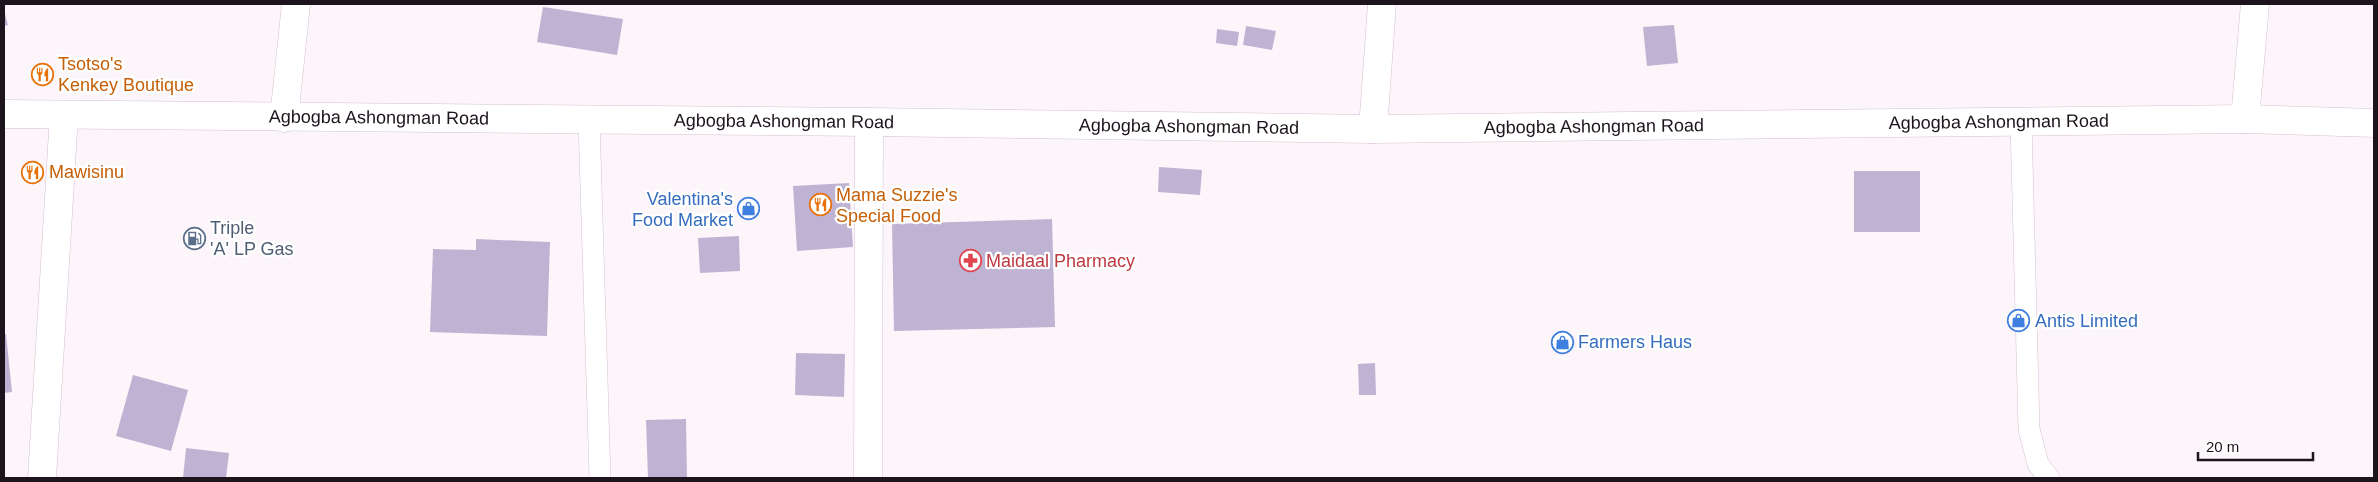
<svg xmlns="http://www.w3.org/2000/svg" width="2378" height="482" font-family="Helvetica,sans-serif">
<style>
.building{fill:#bfb3d3}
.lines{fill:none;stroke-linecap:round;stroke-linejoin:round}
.service-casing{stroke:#d7bdd6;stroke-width:22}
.minor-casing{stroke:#d7bdd6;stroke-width:29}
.tertiary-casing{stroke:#d7bdd6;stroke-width:29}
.service{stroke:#fff;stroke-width:21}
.minor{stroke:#fff;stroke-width:28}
.tertiary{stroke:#fff;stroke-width:28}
.labels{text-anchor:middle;stroke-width:4.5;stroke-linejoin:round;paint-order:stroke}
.food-label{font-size:18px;fill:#c56008;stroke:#fff;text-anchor:start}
.street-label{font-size:18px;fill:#1e141e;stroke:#fff}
.shop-label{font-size:18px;fill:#366cbe;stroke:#fff;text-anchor:start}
.service-label{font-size:18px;fill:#4e5e75;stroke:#fff;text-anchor:start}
.health-label{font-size:18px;fill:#be3a42;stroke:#fff;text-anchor:start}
</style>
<rect width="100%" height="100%" fill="#fcf6fb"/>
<g class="building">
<path d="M543,7L623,19L617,55L537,42Z"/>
<path d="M4,10L8,25L4,26Z"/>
<path d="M1674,25L1678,63L1647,66L1643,27Z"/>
<path d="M1246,26L1276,31L1272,50L1243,45Z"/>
<path d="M1217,29L1239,32L1237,46L1216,43Z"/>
<path d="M1159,167L1202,170L1200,195L1158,192Z"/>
<rect x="1854" y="171" width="66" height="61"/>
<path d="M849,183L853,247L797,251L793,186Z"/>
<path d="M1052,219L1055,327L894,331L892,224Z"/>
<path d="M739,236L740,271L700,273L698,238Z"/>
<path d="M476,239L550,242L547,336L430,332L433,249L476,250Z"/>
<path d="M4,334H6L12,392L4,393Z"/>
<path d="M796,353L845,354L844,397L795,395Z"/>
<path d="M1375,363L1376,395H1359L1358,364Z"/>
<path d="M133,375L188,390L171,451L116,436Z"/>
<path d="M686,419L687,478H648L646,420Z"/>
<path d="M186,448L229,453L226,478H183Z"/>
</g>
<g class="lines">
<defs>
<g id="service">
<path d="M589,120L600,478"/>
<path d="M2021,122L2029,429L2038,464L2049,478"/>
</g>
<g id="minor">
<path d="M284,118L296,4"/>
<path d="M2245,119L2255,4"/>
<path d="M1373,129L1382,4"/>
<path d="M42,478L64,115"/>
<path d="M868,478L869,122"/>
</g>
<g id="tertiary">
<path id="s1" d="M4,114L869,122L1373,129L2245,119L2374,123"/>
</g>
</defs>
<use href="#service" class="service-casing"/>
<use href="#minor" class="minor-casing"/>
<use href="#tertiary" class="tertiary-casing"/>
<use href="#service" class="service"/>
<use href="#minor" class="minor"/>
<use href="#tertiary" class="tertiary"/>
</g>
<defs>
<symbol id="restaurant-ring" viewBox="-11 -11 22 22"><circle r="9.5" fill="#fff" stroke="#e8710a" stroke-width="1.5"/><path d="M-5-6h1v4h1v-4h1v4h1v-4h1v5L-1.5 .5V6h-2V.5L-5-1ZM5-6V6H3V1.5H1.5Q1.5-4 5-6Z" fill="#e8710a"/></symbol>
<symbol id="shop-ring" viewBox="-11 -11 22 22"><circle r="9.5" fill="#fff" stroke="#3f7fe0" stroke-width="1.5"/><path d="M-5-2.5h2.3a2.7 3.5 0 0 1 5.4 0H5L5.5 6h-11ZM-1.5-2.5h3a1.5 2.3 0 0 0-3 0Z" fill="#3f7fe0"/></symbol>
<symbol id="fuel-ring" viewBox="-11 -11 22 22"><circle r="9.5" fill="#fff" stroke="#5c6f8a" stroke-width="1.5"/><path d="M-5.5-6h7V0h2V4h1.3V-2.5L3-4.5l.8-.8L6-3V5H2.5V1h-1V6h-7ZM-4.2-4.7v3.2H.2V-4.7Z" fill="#5c6f8a"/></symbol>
<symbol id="pharmacy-ring" viewBox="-11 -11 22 22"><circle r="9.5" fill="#fff" stroke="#e0444e" stroke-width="1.5"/><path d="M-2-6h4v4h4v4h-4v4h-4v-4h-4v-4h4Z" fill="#e0444e"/></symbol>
</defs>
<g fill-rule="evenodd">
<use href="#restaurant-ring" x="30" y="62" width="25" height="25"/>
<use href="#restaurant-ring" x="20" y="160" width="25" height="25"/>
<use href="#restaurant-ring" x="808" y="192" width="25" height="25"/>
<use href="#shop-ring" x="736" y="196" width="25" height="25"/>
<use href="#fuel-ring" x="182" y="226" width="25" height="25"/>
<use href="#pharmacy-ring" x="958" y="248" width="25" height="25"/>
<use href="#shop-ring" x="2006" y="308" width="25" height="25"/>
<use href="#shop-ring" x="1550" y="330" width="25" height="25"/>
</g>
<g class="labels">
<g class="food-label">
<text x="58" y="70">Tsotso's<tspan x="58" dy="21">Kenkey Boutique</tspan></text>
<text x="49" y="178">Mawisinu</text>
<text x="836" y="201">Mama Suzzie's<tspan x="836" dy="21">Special Food</tspan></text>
</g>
<g class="street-label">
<text dy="6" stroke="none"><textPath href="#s1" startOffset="375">Agbogba Ashongman Road</textPath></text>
<text dy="6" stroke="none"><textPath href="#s1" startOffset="780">Agbogba Ashongman Road</textPath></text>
<text dy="6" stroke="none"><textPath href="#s1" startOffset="1995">Agbogba Ashongman Road</textPath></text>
<text dy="6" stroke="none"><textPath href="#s1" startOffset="1185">Agbogba Ashongman Road</textPath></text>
<text dy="6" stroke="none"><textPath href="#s1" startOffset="1590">Agbogba Ashongman Road</textPath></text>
</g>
<g class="shop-label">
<text x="733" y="205" text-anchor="end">Valentina's<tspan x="733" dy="21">Food Market</tspan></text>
<text x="2035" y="327">Antis Limited</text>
<text x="1578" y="348">Farmers Haus</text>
</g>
<g class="service-label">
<text x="210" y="234">Triple<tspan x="210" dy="21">'A' LP Gas</tspan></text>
</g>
<g class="health-label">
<text x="986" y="267">Maidaal Pharmacy</text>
</g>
</g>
<rect width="2378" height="482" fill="none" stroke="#1e141e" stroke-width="10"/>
<path d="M2198 452v8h115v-8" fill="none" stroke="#1e141e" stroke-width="2.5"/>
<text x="2206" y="452" font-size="15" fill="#1e141e" stroke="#ffffff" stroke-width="4" paint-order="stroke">20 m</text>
</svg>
